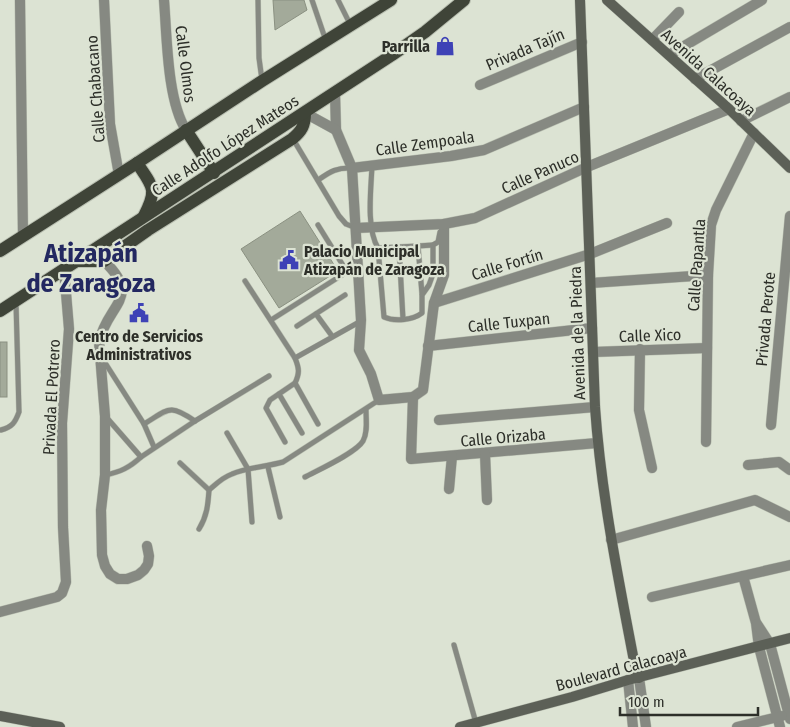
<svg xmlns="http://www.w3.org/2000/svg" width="790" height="727" font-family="'Fira Sans Condensed',sans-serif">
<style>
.building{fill:#a3aa9a;stroke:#8a9081}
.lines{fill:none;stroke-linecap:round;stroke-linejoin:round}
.lane-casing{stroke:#b9bfb1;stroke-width:6}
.street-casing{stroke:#b9bfb1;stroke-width:11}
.secondary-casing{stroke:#b9bfb1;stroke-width:11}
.primary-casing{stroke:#b9bfb1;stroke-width:14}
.lane{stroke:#868982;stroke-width:5}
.street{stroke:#868982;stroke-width:10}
.secondary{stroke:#5c6057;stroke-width:10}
.primary{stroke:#3f4438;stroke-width:12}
.labels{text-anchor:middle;stroke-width:4.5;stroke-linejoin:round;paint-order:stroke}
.poi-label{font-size:16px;font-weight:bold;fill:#2d2f29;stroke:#dce3d3;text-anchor:end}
.street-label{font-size:16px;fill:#2d2f29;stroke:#dce3d3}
.town-label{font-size:26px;font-weight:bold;fill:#232861;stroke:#dce3d3}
</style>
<rect width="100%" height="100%" fill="#dce3d3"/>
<g class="building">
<path d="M273,0H304L307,10L275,30Z"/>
<path d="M300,211L338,271L279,308L241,249Z"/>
<rect x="0" y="342" width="7" height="55"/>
</g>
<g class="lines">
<defs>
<g id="lane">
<path d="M258,0L259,58L262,80"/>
<path d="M312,0L326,41"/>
<path d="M338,0L350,24"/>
<path d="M293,139L339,216L346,224L356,228"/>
<path d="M372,166C371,190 366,228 378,248L384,317C395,322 413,320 422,313V295L429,285L433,274V245L438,242L440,232"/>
<path d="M318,180C330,172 337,167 352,168"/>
<path d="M418,246L433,245"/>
<path d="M399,247L403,319"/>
<path d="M378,248L418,246L422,294"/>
<path d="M245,281L295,358C299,368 300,373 295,383L318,424"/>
<path d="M316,314L332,336"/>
<path d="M271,320L342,275L344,267L318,225"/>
<path d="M297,326L345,295"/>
<path d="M102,358L144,424C169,409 169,403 195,421"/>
<path d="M295,358L361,321"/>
<path d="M279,394L302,433"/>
<path d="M107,418L141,457L195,421L269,376"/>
<path d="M144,424L154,447"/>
<path d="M1,430C12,427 15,423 19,412L16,303"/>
<path d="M227,433L248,469L252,522"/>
<path d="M285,442L266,408L270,400L295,383"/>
<path d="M180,463L209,490C216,484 223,477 232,474C248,467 266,467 283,462L379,400"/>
<path d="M268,467L280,517"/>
<path d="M105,475C121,472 130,467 141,457"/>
<path d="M305,477C318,470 356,453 363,441C368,432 366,420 366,410"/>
<path d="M199,529C207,516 208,505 209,490"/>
<path d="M454,645L476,723"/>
</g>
<g id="street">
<path d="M20,0L23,235"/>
<path d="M104,0L110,124L119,175"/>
<path d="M164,0C167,37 167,100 186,130"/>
<path d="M652,40L679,12"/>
<path d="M669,55L762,0"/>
<path d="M695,79L790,27"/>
<path d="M480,85L582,42"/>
<path d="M335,93L336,130L352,168L361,320L359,350L371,374L379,400L413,397L423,390L434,303L444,275V224"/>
<path d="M305,113L336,130"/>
<path d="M741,121L790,97"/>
<path d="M352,168L451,156L484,150L584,107"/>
<path d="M356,228L444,224L475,218L587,167L729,109"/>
<path d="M104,261C143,298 107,304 99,342L105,416V475L101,510L102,555L105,566L110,574L118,579H127L138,575L144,570L148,564L149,556L147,546"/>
<path d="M591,283L708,275"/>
<path d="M434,303L590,254L667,223"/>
<path d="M428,346L592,328"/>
<path d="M640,349L639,410L652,468"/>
<path d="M593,352L707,348"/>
<path d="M413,397L411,459L597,443"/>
<path d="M439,420L595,407"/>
<path d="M771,425L790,216"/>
<path d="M706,442L708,275L711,225L716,210L754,133"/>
<path d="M485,454L487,500"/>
<path d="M748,465L779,462L790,470"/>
<path d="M449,489L452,456"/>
<path d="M611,540L755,500L790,517"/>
<path d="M743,576L756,623L759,647L780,727"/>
<path d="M652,597L790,565"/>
<path d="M0,612L57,597L62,593L66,582L63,527L62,423L69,329L64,269"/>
<path d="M757,624L770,644L790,719"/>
<path d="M639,678L646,727"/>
<path d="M628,680L633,727"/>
<path d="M737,727L782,716"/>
</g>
<g id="secondary">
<path d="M580,0L595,407C601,493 618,577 634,661L639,678"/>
<path d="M607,0L729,109L790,168"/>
<path d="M0,716L60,727"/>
<path d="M460,727L572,697L628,680L790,638"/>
</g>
<g id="primary">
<path d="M186,130L214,173"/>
<path d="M137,163C153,187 158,189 144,216"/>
<path d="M0,251L137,163L262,81L391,0"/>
<path d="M77,261H104L148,230L292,139C302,131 305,125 305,113"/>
<path d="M0,311L392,55L425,32L464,0"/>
</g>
</defs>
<use href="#lane" class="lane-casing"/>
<use href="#street" class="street-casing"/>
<use href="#secondary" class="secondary-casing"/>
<use href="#primary" class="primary-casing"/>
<use href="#lane" class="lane"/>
<use href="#street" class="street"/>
<use href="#secondary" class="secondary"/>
<use href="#primary" class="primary"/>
</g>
<defs>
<symbol id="shop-bare" viewBox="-9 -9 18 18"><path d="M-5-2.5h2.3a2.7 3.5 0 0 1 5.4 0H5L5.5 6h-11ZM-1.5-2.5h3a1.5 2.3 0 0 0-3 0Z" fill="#3e42b6" stroke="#dce3d3" stroke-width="2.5" paint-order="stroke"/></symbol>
<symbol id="civic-bare" viewBox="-9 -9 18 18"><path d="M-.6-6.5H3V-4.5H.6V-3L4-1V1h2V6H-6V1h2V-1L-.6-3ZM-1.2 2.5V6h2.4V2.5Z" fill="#3e42b6" stroke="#dce3d3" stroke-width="2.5" paint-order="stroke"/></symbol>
</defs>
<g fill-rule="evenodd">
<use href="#shop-bare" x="431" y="32" width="28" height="28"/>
<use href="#civic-bare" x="275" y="246" width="28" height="28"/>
<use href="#civic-bare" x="125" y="299" width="28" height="28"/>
</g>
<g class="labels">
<g class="poi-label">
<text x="430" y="52">Parrilla</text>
<text x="304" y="257" text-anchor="start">Palacio Municipal<tspan x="304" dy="18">Atizapán de Zaragoza</tspan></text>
<text x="139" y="342" text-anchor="middle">Centro de Servicios<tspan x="139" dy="18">Administrativos</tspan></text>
</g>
<g class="street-label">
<text transform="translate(525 49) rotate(-23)" y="6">Privada Tajín</text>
<text transform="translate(186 64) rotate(83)" y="6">Calle Olmos</text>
<text transform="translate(709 72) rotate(42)" y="6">Avenida Calacoaya</text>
<text transform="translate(95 89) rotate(-94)" y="6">Calle Chabacano</text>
<text transform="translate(425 143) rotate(-8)" y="6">Calle Zempoala</text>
<text transform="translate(225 145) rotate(-33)" y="6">Calle Adolfo López Mateos</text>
<text transform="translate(540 172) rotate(-24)" y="6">Calle Panuco</text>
<text transform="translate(507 264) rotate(-17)" y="6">Calle Fortín</text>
<text transform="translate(696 265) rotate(-86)" y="6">Calle Papantla</text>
<text transform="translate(765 319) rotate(-85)" y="6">Privada Perote</text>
<text transform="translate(509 322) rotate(-6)" y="6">Calle Tuxpan</text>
<text transform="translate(577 333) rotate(-92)" y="6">Avenida de la Piedra</text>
<text transform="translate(650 335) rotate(-2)" y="6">Calle Xico</text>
<text transform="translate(51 397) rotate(-87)" y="6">Privada El Potrero</text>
<text transform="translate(503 437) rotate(-5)" y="6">Calle Orizaba</text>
<text transform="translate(621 668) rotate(-15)" y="6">Boulevard Calacoaya</text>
</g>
<g class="town-label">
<text x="91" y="262">Atizapán<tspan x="91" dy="30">de Zaragoza</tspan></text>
</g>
</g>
<path d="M620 707v8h138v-8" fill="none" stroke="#2d2f29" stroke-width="2.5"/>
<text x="628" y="707" font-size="15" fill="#2d2f29" stroke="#dce3d3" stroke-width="4" paint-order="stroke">100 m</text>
</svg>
